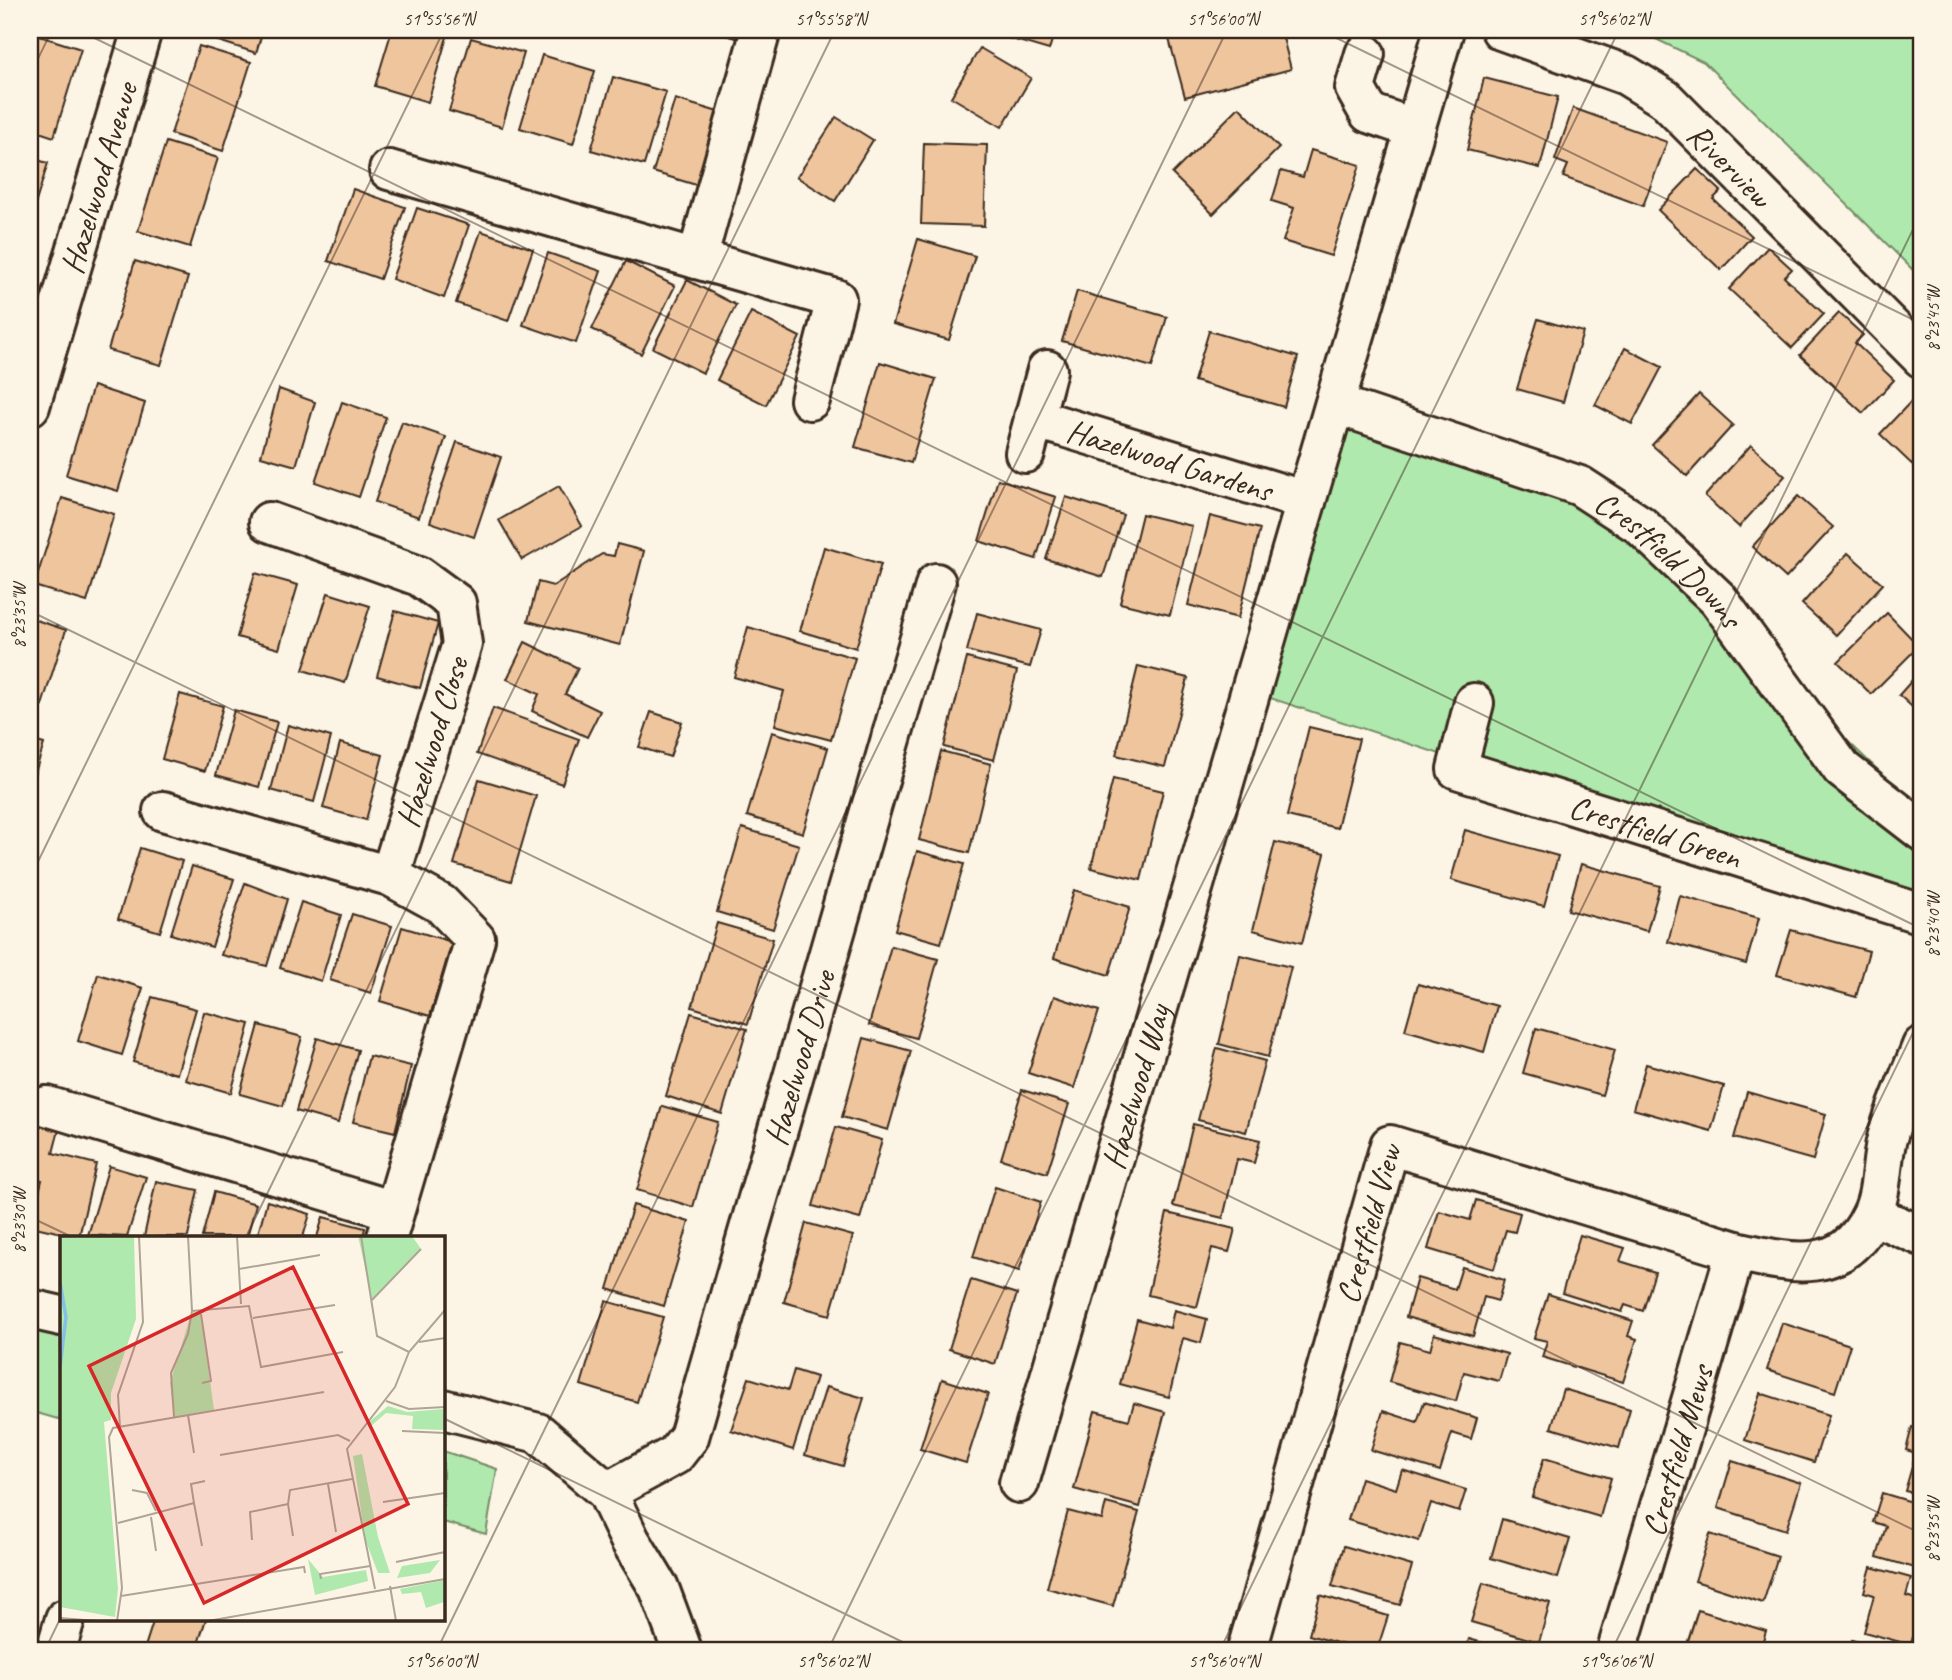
<svg xmlns="http://www.w3.org/2000/svg" width="1952" height="1680" font-family="Caveat,sans-serif">
<style>
.green{fill:#afe9ad;stroke:#758a66;stroke-width:2}
.building{fill:#efc59e;stroke:#3b2a1e;stroke-width:2}
.lines{fill:none;stroke-linecap:round;stroke-linejoin:round}
.minor-casing{stroke:#3b2a1e;stroke-width:44}
.minor{stroke:#fcf5e5;stroke-width:38}
.ticks{fill:none;stroke:#3b2a1e;stroke-width:2;stroke-opacity:0.45}
.labels{text-anchor:middle;stroke-width:6;stroke-linejoin:round;paint-order:stroke}
.street-label{font-size:33px;fill:#3b2a1e;stroke:#fcf5e5}
.inset-river{fill:none;stroke:#85c1e5;stroke-width:3.5}
.inset-road{fill:none;stroke:#afa495;stroke-width:2}
.view{fill:#d62828;fill-opacity:0.15;stroke:#d62828;stroke-width:3.5}
.inset-edge{fill:none;stroke:#3b2a1e;stroke-width:3.5}
.neatline{fill:none;stroke:#3b2a1e;stroke-width:2.5}
.ticks-label{font-size:18px;text-anchor:middle;fill:#3b2a1e}
</style>
<rect width="100%" height="100%" fill="#fcf5e5"/>
<filter id="ink" filterUnits="userSpaceOnUse"><feTurbulence type="fractalNoise" baseFrequency=".0143" numOctaves="2"/><feDisplacementMap in="SourceGraphic" scale="14" xChannelSelector="R" yChannelSelector="G"/><feConvolveMatrix kernelMatrix="1 2 1 2 8 2 1 2 1" color-interpolation-filters="sRGB"/></filter>
<g filter="url(#ink)">
<g class="green">
<path d="M1637,30H1922V279L1704,62Z"/>
<path d="M1335,405L1580,486L1922,812V913L1252,692Z"/>
<path d="M30,1314L61,1324V1420L30,1411Z"/>
<path d="M443,1451L497,1469L486,1534L443,1522Z"/>
</g>
<g class="building">
<path d="M205,30H263L256,53L203,36Z"/>
<path d="M392,30H449L428,102L375,86Z"/>
<path d="M708,30H743L740,39Z"/>
<path d="M992,30H1055L1049,50L991,33Z"/>
<path d="M1202,30H1281L1291,69L1185,97L1169,39Z"/>
<path d="M30,33L81,49L54,137L30,129Z"/>
<path d="M471,38L524,53L502,127L449,111Z"/>
<path d="M199,46L251,62L223,151L171,134Z"/>
<path d="M980,48L1031,78L1002,127L951,97Z"/>
<path d="M542,55L595,71L573,144L520,128Z"/>
<path d="M613,77L666,92L644,165L591,150Z"/>
<path d="M1484,78L1558,97L1540,168L1467,150Z"/>
<path d="M675,99L728,115L706,188L653,172Z"/>
<path d="M1239,107L1279,148L1213,214L1172,174Z"/>
<path d="M1573,108L1667,142L1643,206L1563,177L1568,165L1555,160Z"/>
<path d="M836,117L873,140L835,201L797,177Z"/>
<path d="M166,142L218,158L190,247L138,231Z"/>
<path d="M924,143L987,145L984,226L921,224Z"/>
<path d="M1311,150L1360,165L1331,256L1283,241L1294,208L1272,201L1281,171L1303,177Z"/>
<path d="M30,158L48,163L30,221Z"/>
<path d="M1697,169L1721,191L1713,199L1752,236L1721,270L1658,210Z"/>
<path d="M353,189L405,207L380,279L328,261Z"/>
<path d="M417,208L469,225L444,298L392,279Z"/>
<path d="M481,231L533,249L508,321L456,303Z"/>
<path d="M918,239L975,256L949,340L893,324Z"/>
<path d="M1768,247L1792,269L1784,277L1824,314L1792,348L1729,289Z"/>
<path d="M548,253L601,271L576,343L523,325Z"/>
<path d="M135,261L188,277L161,365L108,350Z"/>
<path d="M626,261L675,286L641,354L592,329Z"/>
<path d="M687,280L736,305L703,373L653,348Z"/>
<path d="M1077,291L1167,317L1152,367L1062,341Z"/>
<path d="M751,312L800,337L766,405L717,380Z"/>
<path d="M1839,313L1863,335L1855,343L1894,380L1863,413L1800,355Z"/>
<path d="M1538,319L1583,332L1563,402L1517,389Z"/>
<path d="M1209,331L1298,357L1284,407L1194,381Z"/>
<path d="M1625,348L1662,367L1632,424L1595,405Z"/>
<path d="M880,362L936,379L911,463L855,447Z"/>
<path d="M93,386L145,403L118,491L66,475Z"/>
<path d="M279,389L315,402L296,466L261,456Z"/>
<path d="M1919,393L1922,396V474L1880,434Z"/>
<path d="M1699,394L1733,425L1687,476L1652,445Z"/>
<path d="M342,402L386,417L359,497L315,482Z"/>
<path d="M402,422L446,437L419,517L375,502Z"/>
<path d="M457,442L501,457L474,537L430,522Z"/>
<path d="M1751,445L1785,476L1739,527L1705,496Z"/>
<path d="M998,479L1056,497L1036,559L979,541Z"/>
<path d="M559,486L582,526L522,560L499,520Z"/>
<path d="M1798,496L1833,527L1786,578L1752,547Z"/>
<path d="M1066,497L1123,515L1103,577L1046,559Z"/>
<path d="M62,498L114,514L87,602L34,586Z"/>
<path d="M1142,514L1192,526L1170,615L1120,603Z"/>
<path d="M1210,516L1260,529L1238,618L1188,605Z"/>
<path d="M617,544L644,551L620,645L528,621L538,582L553,586L602,554L614,556Z"/>
<path d="M824,547L881,564L856,648L800,631Z"/>
<path d="M1848,553L1883,584L1836,635L1802,604Z"/>
<path d="M255,573L298,585L279,649L237,637Z"/>
<path d="M328,593L370,606L345,683L303,670Z"/>
<path d="M395,611L438,623L420,688L377,676Z"/>
<path d="M977,613L1041,630L1030,667L967,651Z"/>
<path d="M1887,613L1919,646L1871,694L1838,662Z"/>
<path d="M30,618L66,630L38,718L30,715Z"/>
<path d="M748,627L855,658L831,740L775,725L784,691L734,677Z"/>
<path d="M525,642L578,668L565,694L600,711L587,737L532,711L539,694L507,679Z"/>
<path d="M967,658L1017,671L994,760L944,747Z"/>
<path d="M1138,666L1188,678L1165,767L1116,755Z"/>
<path d="M1922,669V716L1899,695Z"/>
<path d="M180,694L223,706L205,771L162,759Z"/>
<path d="M493,708L579,739L562,784L477,754Z"/>
<path d="M234,710L277,722L259,787L216,775Z"/>
<path d="M651,712L682,722L670,757L639,747Z"/>
<path d="M288,725L331,737L314,802L271,790Z"/>
<path d="M1309,727L1359,739L1337,828L1287,816Z"/>
<path d="M772,732L828,748L803,833L747,816Z"/>
<path d="M30,740L44,744L30,789Z"/>
<path d="M340,743L383,755L366,820L323,808Z"/>
<path d="M941,751L991,764L969,853L919,840Z"/>
<path d="M479,779L536,796L511,881L454,864Z"/>
<path d="M1113,779L1163,791L1141,880L1091,868Z"/>
<path d="M742,828L799,845L773,929L717,912Z"/>
<path d="M1465,830L1558,856L1544,906L1451,880Z"/>
<path d="M1275,842L1325,854L1302,943L1253,930Z"/>
<path d="M140,848L182,861L160,932L118,919Z"/>
<path d="M917,851L964,864L941,943L895,930Z"/>
<path d="M1581,864L1660,886L1647,931L1568,910Z"/>
<path d="M192,866L234,879L212,947L171,934Z"/>
<path d="M245,883L287,899L267,966L221,955Z"/>
<path d="M1074,890L1130,907L1109,975L1054,958Z"/>
<path d="M1680,896L1759,918L1746,964L1668,942Z"/>
<path d="M301,902L341,915L321,981L280,968Z"/>
<path d="M352,914L392,926L371,993L330,980Z"/>
<path d="M717,923L773,939L748,1024L692,1007Z"/>
<path d="M402,927L452,942L430,1016L380,1001Z"/>
<path d="M1791,930L1869,951L1856,997L1777,975Z"/>
<path d="M891,946L938,959L916,1038L869,1025Z"/>
<path d="M1240,955L1291,967L1268,1057L1219,1044Z"/>
<path d="M98,974L143,988L122,1055L78,1041Z"/>
<path d="M1418,984L1497,1006L1484,1052L1405,1030Z"/>
<path d="M1054,996L1099,1011L1074,1088L1028,1073Z"/>
<path d="M152,997L196,1009L177,1074L133,1062Z"/>
<path d="M204,1012L250,1024L231,1093L186,1080Z"/>
<path d="M691,1013L747,1029L722,1114L666,1096Z"/>
<path d="M259,1025L302,1037L283,1106L240,1094Z"/>
<path d="M1536,1028L1615,1050L1602,1095L1523,1073Z"/>
<path d="M317,1038L358,1050L338,1123L296,1111Z"/>
<path d="M864,1038L911,1051L888,1130L842,1117Z"/>
<path d="M1217,1048L1265,1061L1246,1132L1198,1120Z"/>
<path d="M369,1056L411,1066L395,1132L353,1122Z"/>
<path d="M1646,1064L1724,1086L1711,1131L1633,1109Z"/>
<path d="M1022,1090L1069,1104L1047,1173L1001,1159Z"/>
<path d="M1747,1092L1826,1114L1813,1160L1734,1138Z"/>
<path d="M662,1106L718,1122L693,1207L637,1190Z"/>
<path d="M34,1120L60,1126L53,1153L96,1164L79,1237L31,1226L42,1180L30,1177V1136Z"/>
<path d="M1193,1124L1260,1140L1254,1163L1237,1159L1223,1218L1173,1206Z"/>
<path d="M836,1127L882,1140L860,1219L813,1206Z"/>
<path d="M109,1166L146,1177L127,1237L88,1235Z"/>
<path d="M156,1181L198,1190L188,1237H144Z"/>
<path d="M995,1187L1041,1202L1019,1271L973,1257Z"/>
<path d="M214,1192L256,1204L247,1237H202Z"/>
<path d="M1476,1200L1520,1213L1515,1232L1506,1230L1494,1269L1428,1249L1439,1211L1470,1220Z"/>
<path d="M267,1201L310,1214L303,1237H257Z"/>
<path d="M633,1205L689,1222L664,1306L608,1289Z"/>
<path d="M1167,1213L1235,1229L1229,1252L1212,1248L1197,1307L1148,1295Z"/>
<path d="M323,1217L365,1228L363,1237H317Z"/>
<path d="M806,1223L853,1236L830,1315L784,1302Z"/>
<path d="M1580,1235L1625,1248L1620,1261L1655,1272L1643,1311L1625,1305L1622,1312L1562,1293Z"/>
<path d="M1462,1267L1504,1280L1498,1301L1484,1297L1473,1336L1406,1317L1417,1278L1455,1289Z"/>
<path d="M971,1280L1017,1294L995,1364L949,1349Z"/>
<path d="M1548,1294L1633,1321L1628,1336L1637,1339L1623,1382L1542,1357L1547,1341L1534,1338Z"/>
<path d="M606,1301L663,1317L637,1402L581,1385Z"/>
<path d="M1174,1310L1207,1319L1201,1343L1183,1338L1169,1397L1120,1384L1137,1319L1170,1328Z"/>
<path d="M1782,1323L1850,1345L1835,1392L1767,1370Z"/>
<path d="M1434,1334L1507,1354L1499,1381L1464,1372L1456,1401L1389,1382L1400,1342L1430,1350Z"/>
<path d="M794,1370L816,1377L793,1450L731,1430L749,1378L788,1390Z"/>
<path d="M942,1379L988,1394L966,1463L920,1449Z"/>
<path d="M826,1387L864,1398L843,1466L805,1455Z"/>
<path d="M1563,1389L1630,1409L1619,1448L1551,1428Z"/>
<path d="M1760,1393L1829,1415L1814,1462L1745,1440Z"/>
<path d="M1424,1402L1477,1418L1471,1439L1452,1433L1440,1471L1371,1450L1383,1411L1417,1422Z"/>
<path d="M1134,1403L1165,1412L1140,1507L1074,1489L1095,1411L1129,1420Z"/>
<path d="M1912,1427L1922,1430V1495L1905,1491L1916,1453L1906,1450Z"/>
<path d="M1544,1458L1611,1478L1600,1517L1532,1497Z"/>
<path d="M1732,1461L1801,1483L1786,1530L1718,1508Z"/>
<path d="M1402,1470L1466,1490L1459,1512L1431,1503L1419,1541L1348,1520L1361,1478L1396,1489Z"/>
<path d="M1882,1493L1922,1505V1570L1877,1557L1886,1526L1873,1522Z"/>
<path d="M1106,1503L1139,1512L1113,1606L1047,1588L1068,1511L1102,1520Z"/>
<path d="M1502,1519L1570,1539L1558,1578L1491,1558Z"/>
<path d="M1710,1534L1778,1556L1763,1603L1695,1581Z"/>
<path d="M1344,1546L1412,1566L1400,1605L1332,1586Z"/>
<path d="M1871,1567L1911,1578L1906,1596L1922,1601V1639L1913,1636L1911,1645L1864,1632L1874,1595L1864,1592Z"/>
<path d="M1483,1583L1550,1603L1539,1642L1471,1622Z"/>
<path d="M1320,1595L1388,1616L1377,1650H1362L1309,1635Z"/>
<path d="M1698,1610L1766,1631L1760,1650H1685Z"/>
<path d="M154,1619H206L196,1650H144Z"/>
<path d="M1469,1639L1508,1650H1465Z"/>
<path d="M1852,1640L1884,1650H1849Z"/>
</g>
<g class="lines">
<defs>
<g id="minor">
<path d="M761,30L697,259L836,299L810,400"/>
<path id="s1" d="M1501,30L1626,75L1665,99L1922,358"/>
<path d="M1365,54L1355,88L1369,113L1415,129"/>
<path d="M389,170L697,259"/>
<path id="s2" d="M1335,404L1580,486L1640,525L1718,599L1842,769L1922,831"/>
<path id="s3" d="M30,406L142,30"/>
<path id="s4" d="M1034,418L1306,501"/>
<path d="M1025,453L1047,370"/>
<path d="M269,522L419,576L456,603L462,644L390,876"/>
<path id="s5" d="M1474,703L1457,769L1922,914"/>
<path d="M163,811L390,876L441,904L475,939L387,1237"/>
<path d="M47,1106L394,1211"/>
<path d="M1872,1215L1922,1236"/>
<path d="M30,1309L61,1316"/>
<path d="M443,1409L538,1433L607,1492L630,1540L659,1588L682,1650"/>
<path id="s6" d="M1019,1483L1444,30"/>
<path id="s7" d="M607,1492L675,1455L689,1437L936,583"/>
<path d="M56,1650L65,1619"/>
<path id="s8" d="M1247,1650L1390,1145L1736,1251C1790,1263 1842,1277 1871,1216C1882,1195 1881,1165 1886,1142C1894,1110 1910,1077 1922,1046"/>
<path id="s9" d="M1617,1650L1736,1251"/>
</g>
</defs>
<use href="#minor" class="minor-casing"/>
<use href="#minor" class="minor"/>
</g>
</g>
<path class="ticks" d="M78,30L1922,929M1320,30L1922,324M30,75L52,30M30,611L1922,1534M30,878L444,30M30,1217L72,1237M246,1237L835,30M443,1418L919,1650M45,1650L61,1617M437,1650L1227,30M828,1650L1619,30M1220,1650L1922,211M1612,1650L1922,1014"/>
<g class="labels">
<g class="street-label">
<text dy="12" stroke="none"><textPath href="#s1" startOffset="271">Riverview</textPath></text>
<text dy="12" stroke="none"><textPath href="#s3" startOffset="238">Hazelwood Avenue</textPath></text>
<text dy="12" stroke="none"><textPath href="#s4" startOffset="142">Hazelwood Gardens</textPath></text>
<text dy="12" stroke="none"><textPath href="#s2" startOffset="374">Crestfield Downs</textPath></text>
<text transform="translate(431 742) rotate(-73)" y="12">Hazelwood Close</text>
<text dy="12" stroke="none"><textPath href="#s5" startOffset="276">Crestfield Green</textPath></text>
<text dy="12" stroke="none"><textPath href="#s7" startOffset="495">Hazelwood Drive</textPath></text>
<text dy="12" stroke="none"><textPath href="#s6" startOffset="413">Hazelwood Way</textPath></text>
<text dy="12" stroke="none"><textPath href="#s8" startOffset="443">Crestfield View</textPath></text>
<text dy="12" stroke="none"><textPath href="#s9" startOffset="208">Crestfield Mews</textPath></text>
</g>
</g>
<g transform="translate(60 1236)">
<rect width="385" height="385" fill="#fcf5e5"/>
<path d="M0,0H74L76,83L51,157V184L44,186L58,353L55,381L0,371ZM298,0H352L361,13L312,64ZM132,75L141,78L154,174L114,181L110,147ZM328,170L347,176L383,173L385,194L352,193L353,180L326,177L311,190L308,187ZM302,218L318,301L330,337H318L305,303L293,220ZM248,323L263,341L306,334L308,345L255,359ZM380,324L370,337L337,342L342,330ZM385,344L384,366L366,372L361,356L342,358L340,353Z" fill="#afe9ad"/>
<path class="inset-river" d="M0,46L6,81L0,131"/>
<path class="inset-road" d="M177,0L181,68M301,0L317,100L349,116M301,0H346M179,33L260,19M312,64L361,13M132,75L189,70L201,131L283,116M141,78L151,145L142,147M193,82L275,69M359,106L385,102M326,165L349,173L385,171M128,179L134,217M114,181L111,137L128,98L132,75L128,0M60,191L58,159L83,86L79,0M342,195L385,197M160,219L278,199L290,205M268,248L276,296M72,254L87,257L96,275M323,266L385,257M134,267L142,310M91,281L96,315M58,287L134,267L131,248L145,245M233,300L228,268L230,254L292,243M192,304L190,276L228,268M336,326L385,316M261,343L260,338L310,330M330,350L336,385M315,353L287,213L335,151L349,116L385,74M61,360L244,331L245,337M0,382L38,385M57,385L62,352L49,201L53,192L264,156M148,385L385,343"/>
<path class="view" d="M233,31L348,268L144,367L29,130Z"/>
<rect width="385" height="385" class="inset-edge"/>
</g>
<rect width="1952" height="1680" fill="none" stroke="#fcf5e5" stroke-width="77"/>
<rect x="38" y="38" width="1875" height="1604" class="neatline"/>
<g class="ticks-label">
<text x="439" y="25">51°55'56"N</text>
<text x="831" y="25">51°55'58"N</text>
<text x="1223" y="25">51°56'00"N</text>
<text x="1614" y="25">51°56'02"N</text>
<text transform="translate(1933 319) rotate(-90)" y="6">8°23'45"W</text>
<text transform="translate(19 616) rotate(-90)" y="6">8°23'35"W</text>
<text transform="translate(1933 925) rotate(-90)" y="6">8°23'40"W</text>
<text transform="translate(19 1221) rotate(-90)" y="6">8°23'30"W</text>
<text transform="translate(1933 1530) rotate(-90)" y="6">8°23'35"W</text>
<text x="441" y="1667">51°56'00"N</text>
<text x="833" y="1667">51°56'02"N</text>
<text x="1224" y="1667">51°56'04"N</text>
<text x="1616" y="1667">51°56'06"N</text>
</g>
</svg>
